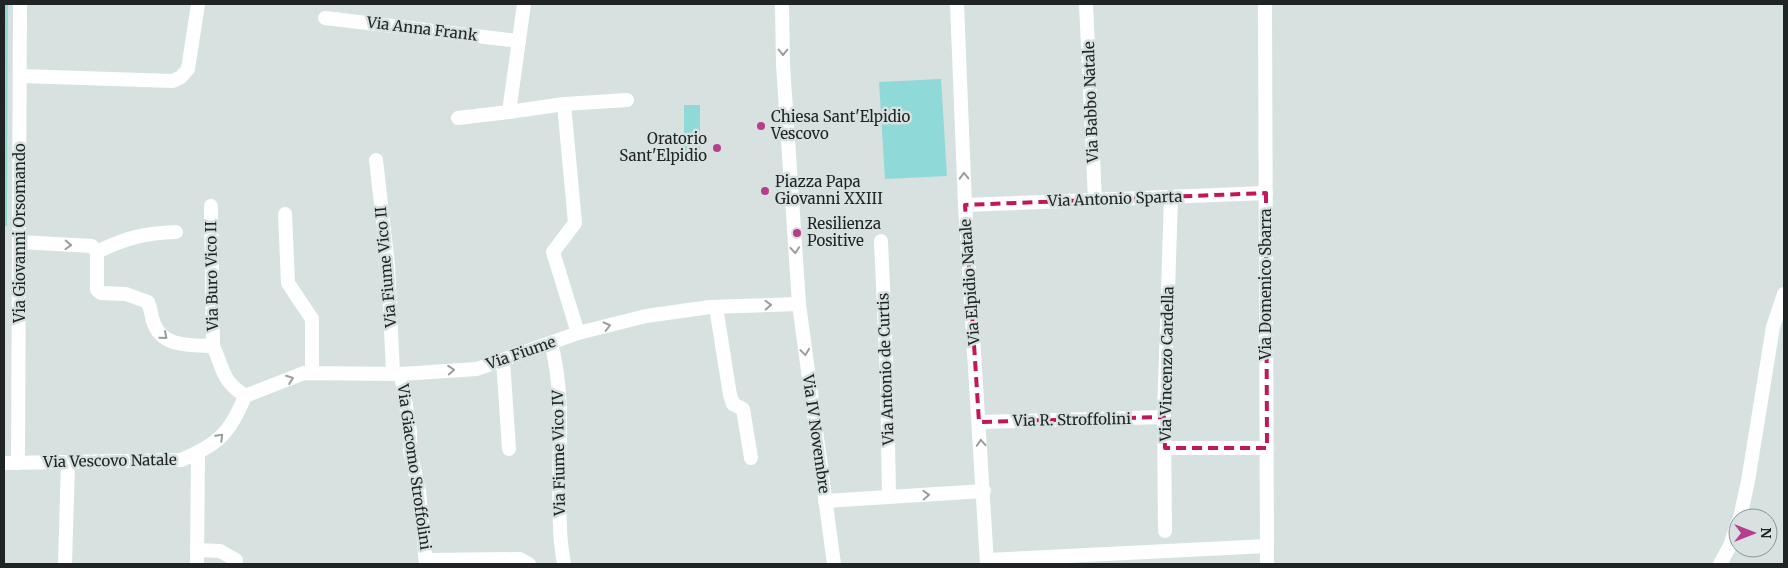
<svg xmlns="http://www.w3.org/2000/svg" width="1788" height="568" font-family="Merriweather,serif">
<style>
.park{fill:#8fdad8}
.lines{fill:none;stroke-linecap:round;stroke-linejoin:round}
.minor{stroke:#fff;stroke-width:14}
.oneway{stroke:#9b9c9c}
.marked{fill:none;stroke:#c2185b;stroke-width:4;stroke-dasharray:10 6;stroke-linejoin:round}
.poi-dot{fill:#b83d8f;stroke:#d6e1e0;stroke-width:2}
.labels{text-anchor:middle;stroke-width:5;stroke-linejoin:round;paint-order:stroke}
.street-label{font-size:15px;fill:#202424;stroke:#d6e1e0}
.poi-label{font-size:15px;fill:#202424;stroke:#d6e1e0;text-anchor:start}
</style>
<rect width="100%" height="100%" fill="#d6e1e0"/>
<g class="park">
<path d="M4,4H8L7,226H4Z"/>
<path d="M941,79L947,176L885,179L879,82Z"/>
<rect x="684" y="105" width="16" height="51"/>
</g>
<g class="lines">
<g class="minor">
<path d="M782,4L783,65L799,304L834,564"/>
<path d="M957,4L965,205L987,564"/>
<path d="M1086,4L1095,200"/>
<path d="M1265,4L1267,564"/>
<path d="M325,18L519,41"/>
<path d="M21,76L173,81L181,77L188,69L198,4"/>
<path d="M564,104L575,223L553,252L578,333"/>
<path d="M509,112L564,104L627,100"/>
<path d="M458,118L509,112L524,4"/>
<path d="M376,160L388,265L393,374"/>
<path d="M965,205L1266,193"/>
<path d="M211,206L213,346"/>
<path d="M285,214L288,283L312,319V373"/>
<path d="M881,241L887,378L889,497"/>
<path d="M20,242L92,246L97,252V290L101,293L126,294L148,302C151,309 151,315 153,321C161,348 191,345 213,346C225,372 220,378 245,396"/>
<path d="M97,252C125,238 145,233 176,232"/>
<path d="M716,307L730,395L733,404L743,409L751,458"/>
<path d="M551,343C567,403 556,465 560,526C560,539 562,552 564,564"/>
<path d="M503,360L509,449"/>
<path d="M401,374L410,431V451L419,490L426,564"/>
<path d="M245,396L304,373L401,374L477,369L578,333L646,316L710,307L799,304"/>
<path d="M979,422L1164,417"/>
<path d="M1165,448H1267"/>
<path d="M4,463L181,460C217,445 230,434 245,396"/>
<path d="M18,463L20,4"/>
<path d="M825,501L984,491"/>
<path d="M1740,518L1748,481L1773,327L1784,294"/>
<path d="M1165,531L1164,417L1171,197"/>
<path d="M197,550L220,551L236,560"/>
<path d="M426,560L520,559L529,564"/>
<path d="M987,560L1267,546"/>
<path d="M65,564L68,462"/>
<path d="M197,564L198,453"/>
<path d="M1720,564L1730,546L1738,522"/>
</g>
</g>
<defs><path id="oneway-chevron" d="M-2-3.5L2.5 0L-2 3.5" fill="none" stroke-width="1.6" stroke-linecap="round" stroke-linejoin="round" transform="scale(1.25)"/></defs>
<g class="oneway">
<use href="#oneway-chevron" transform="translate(783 52) rotate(90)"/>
<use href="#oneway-chevron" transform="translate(964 176) rotate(-92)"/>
<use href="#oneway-chevron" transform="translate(68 245) rotate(2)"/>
<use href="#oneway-chevron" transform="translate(795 250) rotate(86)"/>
<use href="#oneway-chevron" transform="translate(768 305) rotate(-2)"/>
<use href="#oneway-chevron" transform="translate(607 326) rotate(-14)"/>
<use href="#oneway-chevron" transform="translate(164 336) rotate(41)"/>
<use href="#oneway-chevron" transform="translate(805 352) rotate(82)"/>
<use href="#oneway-chevron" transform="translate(451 370) rotate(-4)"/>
<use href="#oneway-chevron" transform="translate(290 379) rotate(-21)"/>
<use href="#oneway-chevron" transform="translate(220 437) rotate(-45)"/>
<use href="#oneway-chevron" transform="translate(981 443) rotate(-94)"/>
<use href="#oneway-chevron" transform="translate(926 495) rotate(-3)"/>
</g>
<path class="marked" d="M1266,193L1267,448H1165L1164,417L979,422L965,205Z"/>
<g class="poi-dot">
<circle cx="761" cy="126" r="5"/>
<circle cx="717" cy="148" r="5"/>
<circle cx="765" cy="191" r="5"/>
<circle cx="797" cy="233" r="5"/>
</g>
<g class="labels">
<g class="street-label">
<text transform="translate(422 29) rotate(7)" y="5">Via Anna Frank</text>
<text transform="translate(1091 102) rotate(-92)" y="5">Via Babbo Natale</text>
<text transform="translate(1115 199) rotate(-2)" y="5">Via Antonio Sparta</text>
<text transform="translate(20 233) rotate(-90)" y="5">Via Giovanni Orsomando</text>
<text transform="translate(386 267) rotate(-95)" y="5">Via Fiume Vico II</text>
<text transform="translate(212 276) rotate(-91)" y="5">Via Buro Vico II</text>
<text transform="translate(970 282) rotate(-94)" y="5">Via Elpidio Natale</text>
<text transform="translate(1266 284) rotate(-90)" y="5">Via Domenico Sbarra</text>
<text transform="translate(521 353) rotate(-19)" y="5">Via Fiume</text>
<text transform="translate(1167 364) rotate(-89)" y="5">Via Vincenzo Cardella</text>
<text transform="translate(886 369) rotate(-92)" y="5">Via Antonio de Curtis</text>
<text transform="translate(1072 420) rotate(-1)" y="5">Via R. Stroffolini</text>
<text transform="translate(816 434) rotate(82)" y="5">Via IV Novembre</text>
<text transform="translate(559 453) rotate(-91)" y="5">Via Fiume Vico IV</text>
<text transform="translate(110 461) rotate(-1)" y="5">Via Vescovo Natale</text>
<text transform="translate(414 467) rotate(82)" y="5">Via Giacomo Stroffolini</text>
</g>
<g class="poi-label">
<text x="771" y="122">Chiesa Sant'Elpidio<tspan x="771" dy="17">Vescovo</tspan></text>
<text x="707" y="144" text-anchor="end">Oratorio<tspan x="707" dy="17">Sant'Elpidio</tspan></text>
<text x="775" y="187">Piazza Papa<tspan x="775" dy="17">Giovanni XXIII</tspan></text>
<text x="807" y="229">Resilienza<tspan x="807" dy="17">Positive</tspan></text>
</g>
</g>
<rect width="1788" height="568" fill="none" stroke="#202424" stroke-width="10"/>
<g transform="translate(1753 533) rotate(90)"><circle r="24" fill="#d6e1e0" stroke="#8d9595"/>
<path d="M0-4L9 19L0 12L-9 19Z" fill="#b83d8f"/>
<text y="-8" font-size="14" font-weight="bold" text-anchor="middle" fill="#202424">N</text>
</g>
</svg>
